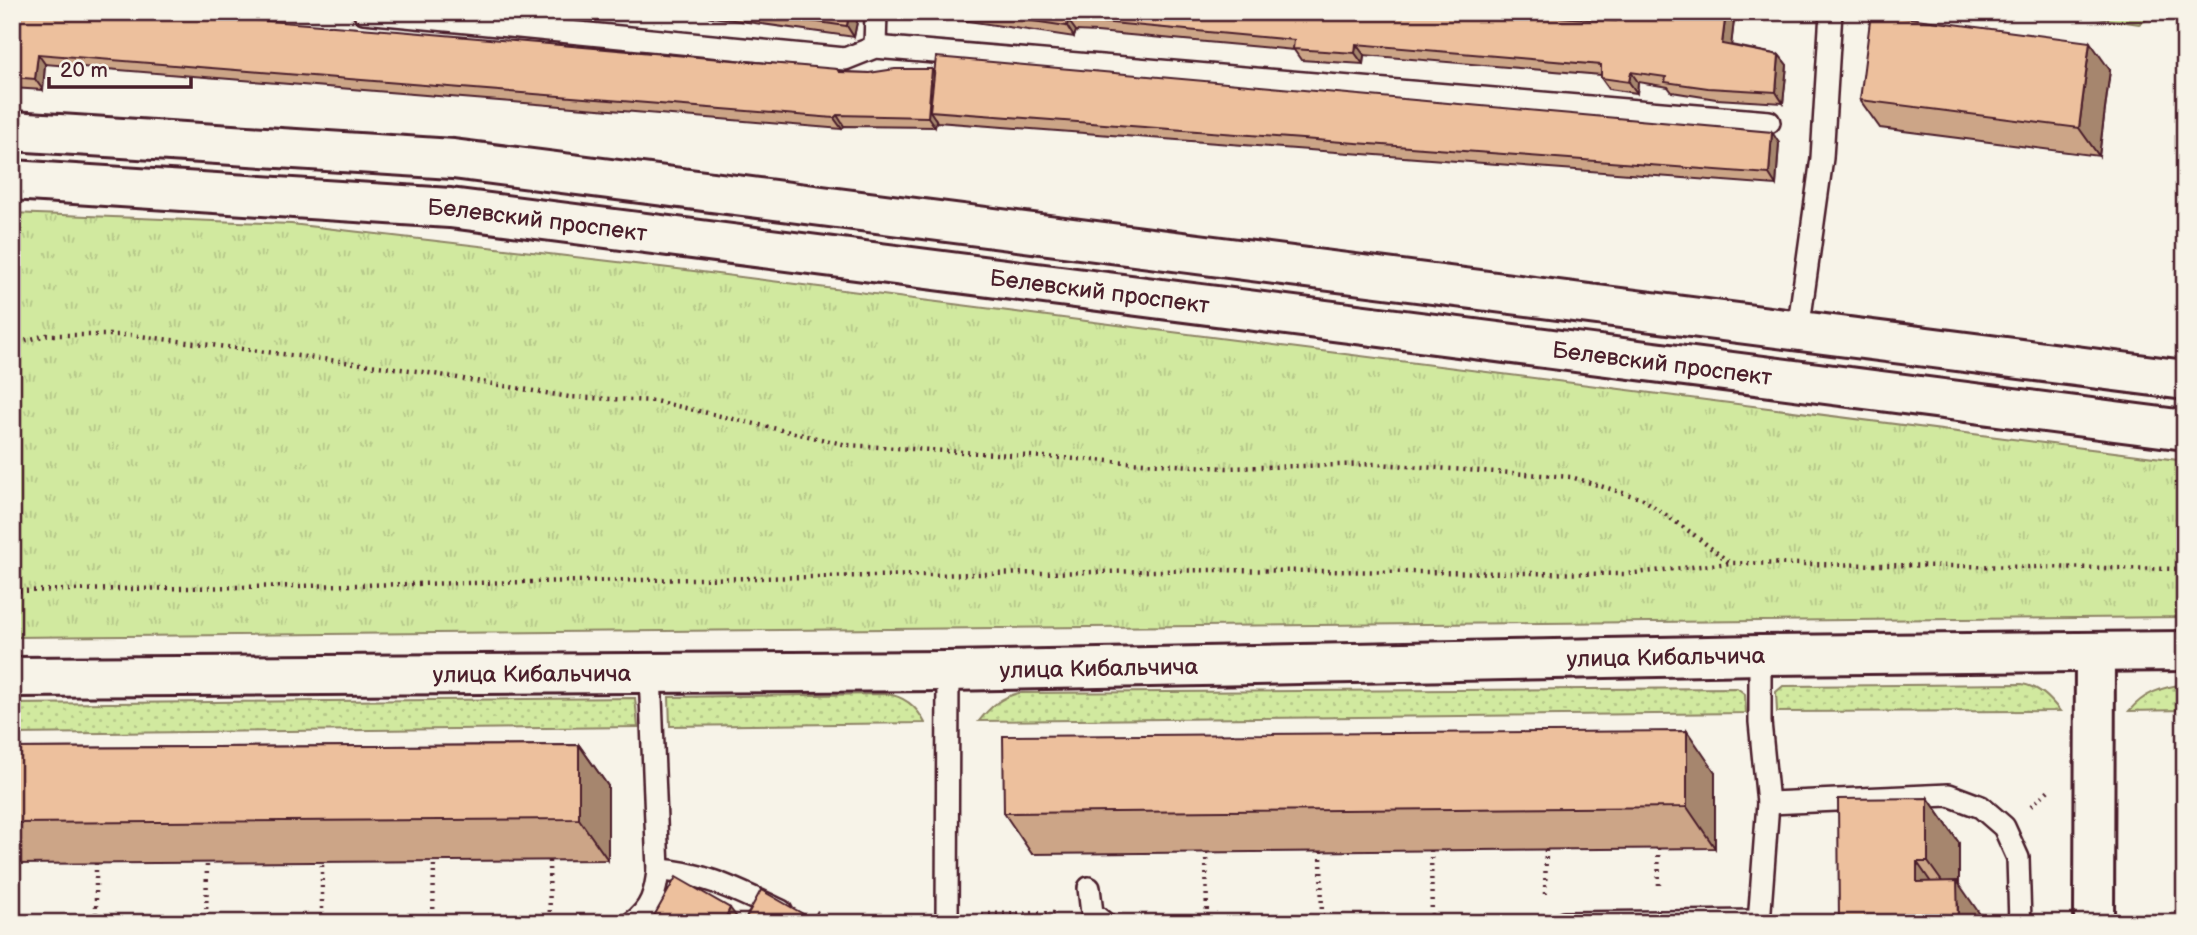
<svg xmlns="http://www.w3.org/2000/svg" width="2197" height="935" font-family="'Balsamiq Sans',sans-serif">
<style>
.grass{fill:url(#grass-dots);stroke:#8e8465;stroke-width:2}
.forest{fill:url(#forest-firs);stroke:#8e8465;stroke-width:2}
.park{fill:url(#park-tufts);stroke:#8e8465;stroke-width:2}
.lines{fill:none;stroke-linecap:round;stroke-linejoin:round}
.service-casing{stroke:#4a1f2b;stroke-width:26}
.minor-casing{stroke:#4a1f2b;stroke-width:44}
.tertiary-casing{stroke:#4a1f2b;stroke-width:44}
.path{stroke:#4a1f2b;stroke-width:4.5;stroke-dasharray:2 5;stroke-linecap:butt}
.service{stroke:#f7f3e8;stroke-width:21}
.minor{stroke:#f7f3e8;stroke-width:38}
.tertiary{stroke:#f7f3e8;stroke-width:38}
.wall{fill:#cca587;stroke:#4a1f2b;stroke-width:2}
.shaded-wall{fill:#a6866e;stroke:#4a1f2b;stroke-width:2}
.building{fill:#edc09d;stroke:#4a1f2b;stroke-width:2}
.labels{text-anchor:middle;stroke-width:5;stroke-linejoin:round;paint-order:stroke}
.street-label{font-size:23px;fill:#4a1f2b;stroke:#f7f3e8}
</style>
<defs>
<pattern id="grass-dots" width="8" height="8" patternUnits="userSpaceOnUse" patternTransform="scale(1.75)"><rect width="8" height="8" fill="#d1e99f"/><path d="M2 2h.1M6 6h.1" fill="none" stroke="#b5c789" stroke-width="1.8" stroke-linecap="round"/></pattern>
<pattern id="forest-firs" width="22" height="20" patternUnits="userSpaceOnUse" patternTransform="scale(1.75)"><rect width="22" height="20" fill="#d1e99f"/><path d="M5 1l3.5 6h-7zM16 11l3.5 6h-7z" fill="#b5c789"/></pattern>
<pattern id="park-tufts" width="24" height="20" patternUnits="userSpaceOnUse" patternTransform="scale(1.75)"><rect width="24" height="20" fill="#d1e99f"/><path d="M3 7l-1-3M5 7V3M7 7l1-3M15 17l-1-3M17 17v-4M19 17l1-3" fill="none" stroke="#b5c789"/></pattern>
</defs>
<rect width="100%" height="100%" fill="#f7f3e8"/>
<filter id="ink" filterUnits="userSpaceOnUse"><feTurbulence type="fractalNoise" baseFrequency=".0143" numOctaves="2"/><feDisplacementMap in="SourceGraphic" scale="14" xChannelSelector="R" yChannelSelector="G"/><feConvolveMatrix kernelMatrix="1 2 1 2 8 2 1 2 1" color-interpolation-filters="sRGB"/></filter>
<g filter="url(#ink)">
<g class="grass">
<path d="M2022,684C2039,687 2049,697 2060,711L1777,712L1776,692L1783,686Z"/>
<path d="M2185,684V710L2129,711C2144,693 2162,687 2185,684Z"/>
<path d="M1737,688L1745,694L1746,713L979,721C990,707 1001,697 1019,693Z"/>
<path d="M886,694C905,696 917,707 925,723L670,726L669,697Z"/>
<path d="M635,698L638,727L12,734V704Z"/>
</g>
<path class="forest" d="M2058,12H2161L2139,24Z"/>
<path class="park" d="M12,213L291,224L686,270L2185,461V617L12,637Z"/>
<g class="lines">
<defs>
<g id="service">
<path d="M364,12L845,59L875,47L1769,122"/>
<path d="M875,47L876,12"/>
<path d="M1798,331L1822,158L1831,12"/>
<path d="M1768,803L1949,795L1981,807L2004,827L2018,858L2020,923"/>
<path d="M658,870C703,872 740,892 781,911"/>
<path d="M1089,888L1092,913L1104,923"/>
<path d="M632,923C651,910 656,892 658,870L650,673"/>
<path d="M947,923L948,671"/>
<path d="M1564,923L1759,921"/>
<path d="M1759,923L1768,803L1760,722V655"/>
</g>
<g id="minor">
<path id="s1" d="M12,677L948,671L1760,655L2185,651"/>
<path d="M2094,923L2095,652"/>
</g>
<g id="tertiary">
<path d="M12,131L453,159L2185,380"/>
<path id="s2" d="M12,180L450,208L2185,430"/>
</g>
</defs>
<use href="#service" class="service-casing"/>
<use href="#minor" class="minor-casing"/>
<use href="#tertiary" class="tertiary-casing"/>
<g class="path">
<path d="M12,344L47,335H131L417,371L569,397L655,401L847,445L1226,468L1377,464L1571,477L1643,499L1693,534L1730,563"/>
<path d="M12,591L1212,570L1625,574L1730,563L2185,569"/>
<path d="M2031,806L2051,788"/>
<path d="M1658,848L1659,886"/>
<path d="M1431,850L1432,923"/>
<path d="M1321,851L1322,923"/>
<path d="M1206,852L1207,923"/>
<path d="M549,861L550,923"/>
<path d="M96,863V923"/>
<path d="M1545,894L1546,849"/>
<path d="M816,912L837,923"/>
<path d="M982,914L1058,913"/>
<path d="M206,923L207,863"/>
<path d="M322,923V862"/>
<path d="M433,923L434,861"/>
</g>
<use href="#service" class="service"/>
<use href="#minor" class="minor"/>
<use href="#tertiary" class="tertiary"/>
</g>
<g class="wall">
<path d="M12,12L839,72L869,73H934L1779,143L1776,185L937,122L936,120L935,127L844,126L842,129L45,64L43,90L12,88Z"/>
<path d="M677,12H859L854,37Z"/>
<path d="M909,12H1481L1616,21L1617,12H1735L1731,45L1779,55L1787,65L1783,103L1716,99L1672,92L1668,87L1638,82L1637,93L1609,89L1601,78V75L1364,55L1363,64L1301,60L1294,50L1097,32L1076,31L1074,37Z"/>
<path d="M2110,70L2099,156L1880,128L1860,100Z"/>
<path d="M579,745L608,786V860L12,864V748Z"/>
<path d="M1715,772V848L1032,854L1004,813Z"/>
<path d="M1928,798L1959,843V884L1839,923Z"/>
</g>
<g class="shaded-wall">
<path d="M849,12H859L854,37L847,26Z"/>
<path d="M1726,12H1735L1730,55L1722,44Z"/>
<path d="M1068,20L1076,31L1074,37L1067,26Z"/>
<path d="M2090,42L2110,70L2099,156L2079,128Z"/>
<path d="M1356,44L1364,55L1363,64L1355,53Z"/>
<path d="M38,54L45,64L43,90L35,79Z"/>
<path d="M1779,55L1787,65L1783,103L1776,92Z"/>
<path d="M932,69L939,80L930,111L936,120L935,127L928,117Z"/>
<path d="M1631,72L1638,82L1637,93L1629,82Z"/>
<path d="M837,115L844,126L842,129L834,118Z"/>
<path d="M1772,132L1779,143L1776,185L1769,174Z"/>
<path d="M1687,731L1715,772V848L1687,807Z"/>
<path d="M579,745L608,786V860L579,819Z"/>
<path d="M1928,798L1959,843V884L1986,923H1958V904L1928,862Z"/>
<path d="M1917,862L1948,907L1917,882Z"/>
<path d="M730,908L741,923H727L725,919Z"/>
</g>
<g class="building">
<path d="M12,12H152L398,31L837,69L839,72L869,73L895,69H932L928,117L837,115L834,118L38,54L35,79L12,77Z"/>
<path d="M747,12H849L847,26Z"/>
<path d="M973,12H1481L1616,21L1617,12H1726L1722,44L1779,55L1776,92L1708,88L1665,82L1666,77L1631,72L1629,82L1601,78V65L1356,44L1355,53L1293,49L1294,40L1090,21L1068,20L1067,26Z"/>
<path d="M1871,13L2090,42L2079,128L1860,100Z"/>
<path d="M936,57L1772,132L1769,174L930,111Z"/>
<path d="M1687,731V807L1004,813L1003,736Z"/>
<path d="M579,745V819L12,823V748Z"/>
<path d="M1928,798V862H1917V882L1957,881L1958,923H1839L1838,799Z"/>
<path d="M676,877L730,908L725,919L731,923H650Z"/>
<path d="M761,890L819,923H743Z"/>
</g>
</g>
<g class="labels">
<g class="street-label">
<text dy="8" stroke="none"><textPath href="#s2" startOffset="527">Белевский проспект</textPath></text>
<text dy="8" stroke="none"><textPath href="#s2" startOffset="1094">Белевский проспект</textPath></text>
<text dy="8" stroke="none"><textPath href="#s2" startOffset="1661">Белевский проспект</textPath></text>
<text dy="8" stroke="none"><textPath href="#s1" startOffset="1654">улица Кибальчича</textPath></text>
<text dy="8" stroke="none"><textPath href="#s1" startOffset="1087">улица Кибальчича</textPath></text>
<text dy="8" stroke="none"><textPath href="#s1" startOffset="520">улица Кибальчича</textPath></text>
</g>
</g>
<rect width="2197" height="935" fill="none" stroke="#f7f3e8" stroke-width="42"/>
<rect x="21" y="21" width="2155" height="893" fill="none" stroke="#4a1f2b" stroke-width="2.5" filter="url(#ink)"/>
<path d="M49 77v10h142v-10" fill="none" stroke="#4a1f2b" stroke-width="3.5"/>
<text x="60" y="77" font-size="21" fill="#4a1f2b" stroke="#f7f3e8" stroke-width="5" paint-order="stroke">20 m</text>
</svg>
